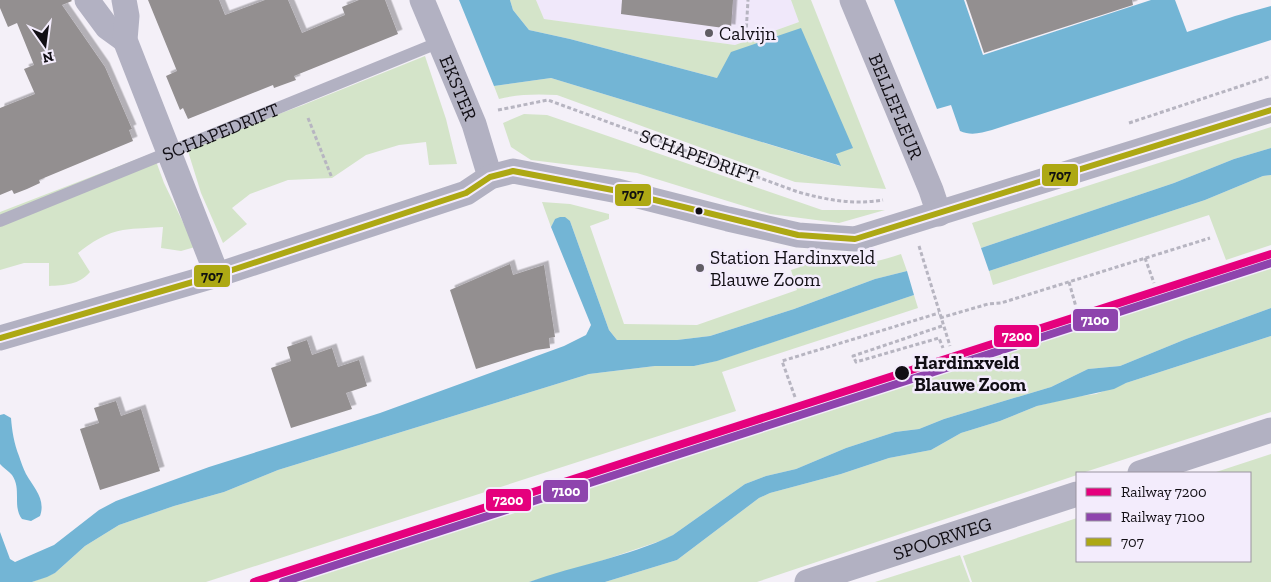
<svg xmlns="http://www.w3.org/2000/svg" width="1271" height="582" font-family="'Zilla Slab',serif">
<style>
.built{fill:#f0e8fa}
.green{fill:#d4e4c9}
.water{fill:#73b5d5}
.building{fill:#938f90;filter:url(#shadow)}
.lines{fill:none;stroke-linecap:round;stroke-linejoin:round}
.path{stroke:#b7b5c1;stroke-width:3;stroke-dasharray:4 2.5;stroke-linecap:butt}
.service{stroke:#b2b1c2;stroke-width:12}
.minor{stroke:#b2b1c2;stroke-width:25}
.bus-1-casing{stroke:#f3ecfc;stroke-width:10}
.bus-1{stroke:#ada814;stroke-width:6}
.rail-1-casing{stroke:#f3ecfc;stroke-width:11}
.rail-2-casing{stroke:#f3ecfc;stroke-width:11}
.rail-1{stroke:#e5007d;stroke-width:8}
.rail-2{stroke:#8e44ad;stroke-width:8}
.poi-dot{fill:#605d64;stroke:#f3ecfc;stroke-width:2}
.bus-dot{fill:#110e14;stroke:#f3ecfc;stroke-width:2}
.labels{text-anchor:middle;stroke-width:5;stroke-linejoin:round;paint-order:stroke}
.poi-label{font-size:19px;fill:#110e14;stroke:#f3ecfc;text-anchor:start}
.street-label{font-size:19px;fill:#110e14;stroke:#f3ecfc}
.stop-label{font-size:19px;font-weight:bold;fill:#110e14;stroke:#f3ecfc;text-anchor:start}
.line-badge{stroke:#f3ecfc;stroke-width:2}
.badge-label{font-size:14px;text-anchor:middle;font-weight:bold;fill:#fff}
.pale-badge-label{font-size:14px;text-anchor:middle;font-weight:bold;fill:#111}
</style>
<defs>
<filter id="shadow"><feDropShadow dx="4.5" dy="-4.5" stdDeviation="0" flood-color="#0004"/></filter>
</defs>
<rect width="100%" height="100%" fill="#f4f0f8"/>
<path class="built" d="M536,0H791L799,22L735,45L544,19Z"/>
<g class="green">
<path d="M510,0H536L544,19L735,45L799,22L791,0H811L886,189L795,182L557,95C537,94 519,94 499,99L494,86L551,78L840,166L836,153L852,148L717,78L570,39L529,30L513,10Z"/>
<path d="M425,56L446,119L457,164L429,165L426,142L399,145L366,155L332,178L288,180L250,194L232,208L247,224L223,243L201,193L187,148L303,105Z"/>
<path d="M524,114L547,115L822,210H885L839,223L770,214L637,173L531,160L511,147L503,123Z"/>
<path d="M1271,127V148L1234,159L1174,183L981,248L972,223Z"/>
<path d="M153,153L164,183L195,247L181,251L161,248L163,227C150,228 136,228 123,230C108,232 90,243 78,253L90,272C79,285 65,285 49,286V263H24L0,270V212Z"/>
<path d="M1271,175V245L1226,260L1209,215L993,285L989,271L1205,200L1263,176Z"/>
<path d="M542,202L570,204L609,214V219L590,226L624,324L697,325L797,290L791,270L800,267L802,259C835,272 868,265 901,254L907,271L875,279L794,309L710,336L677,340H617L609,330L570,221L555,219L551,227Z"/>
<path d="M1271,266V308L1186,339L1120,366L1088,369L1051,387L944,419L919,429L895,432L846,448L796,469L766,476L745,484L673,535L663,540L601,561L529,582H295Z"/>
<path d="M914,295L918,308L722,372L736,411L206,582H32L55,573L85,546L119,525L174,506L224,492L278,470L589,374L655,366H694L716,361Z"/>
<path d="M1271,336V412L1082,473H1077V475L757,582H605L677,560L759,498L770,493L841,474L889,458L931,450L961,433L1000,421L1037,406L1074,397L1096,394L1126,383Z"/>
<path d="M1271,454V582H972L963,556L1077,518V561H1250V473H1213Z"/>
<path d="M960,555L970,582H875Z"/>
</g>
<g class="water">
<path d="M459,0H510L513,10L529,30L570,39L717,78L731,52L801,28L853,148L836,154L841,166L551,78L494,86Z"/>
<path d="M894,0H964L983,55L1151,0H1175L1187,32L1235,16L1271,6V40L992,130C981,133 971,136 960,131L951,105L937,109Z"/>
<path d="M1271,148V175L1263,176L1205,200L989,271L981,248L1174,183L1234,159Z"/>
<path d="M560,217H565L570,221L609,330L617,340H677L710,336L794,309L875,279L907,271L914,295L717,361L694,366H655L589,374L278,470L224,492L174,506L119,525L85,546L55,573L47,577L32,582H0V532L10,559L15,562L54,545L99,510L116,501L209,467L380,413L564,346L586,335L591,325L551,227L555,219Z"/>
<path d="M1271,308V336L1126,383L1114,389L1037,406L1000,421L961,433L931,450L889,458L841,474L770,493L759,498L677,560L605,582H529C576,565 628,557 673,535L745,484L766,476L796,469L846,448L895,432L919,429L944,419L1051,387L1088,369L1120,366L1186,339Z"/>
<path d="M4,414L11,418C12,431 14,443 19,456C21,462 23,468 26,474C34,488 46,499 40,516L31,521L22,519C12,506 22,489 12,475C9,471 3,468 0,464V415Z"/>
</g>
<g class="building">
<path d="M0,0H71L72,1L62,5L105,67L132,129L129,130L133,141L39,180L40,183L27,189L14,194L12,190L0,195V108L35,94L24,69L34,65L17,23L8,27L0,8Z"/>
<path d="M148,0H219L225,15L265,0H288L302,33L345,15L342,7L359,0H385L398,34L294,76L296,80L274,88L273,85L188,119L183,108L180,110L166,76L177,71Z"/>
<path d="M622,0H733L731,29L621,14Z"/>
<path d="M966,0H1132L1133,5L984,53Z"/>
<path d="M510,264L513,275L544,265L555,337L549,338L550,348L536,350L476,369L450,290Z"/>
<path d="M307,340L312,355L332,348L338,367L359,360L367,386L346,393L352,409L291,428L271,368L291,361L287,347Z"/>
<path d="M116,401L121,416L141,409L160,471L100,490L80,429L99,423L94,408Z"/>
</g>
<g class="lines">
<g class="path">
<path d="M746,34L748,0"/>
<path id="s1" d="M498,110L548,100L798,192C827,200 853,205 883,200"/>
<path d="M308,118L332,178"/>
<path d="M1129,123L1271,76"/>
<path d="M919,246L950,346"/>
<path d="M1145,258L1154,283"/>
<path d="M1069,282L1076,307"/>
<path d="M940,318L988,304L1001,303L1210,238"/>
<path d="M942,326L853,356L856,362L939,338L943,348"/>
<path d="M795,397L782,361L939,313"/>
</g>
<path class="service" id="s2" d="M0,221L440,42"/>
<g class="minor">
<path d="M87,0L107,27L125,40"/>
<path d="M124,0L127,16L125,40L217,275"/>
<path id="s3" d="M422,0L474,124L490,177"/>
<path id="s4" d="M852,0L931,190L939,214"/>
<path d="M0,338L217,275L466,193L490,177L513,171L618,191L728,219L798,235L855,239L1271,110"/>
<path d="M1140,473L1271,430"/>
<path id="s5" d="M807,582L1077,494"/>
</g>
<defs>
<path id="bus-1" d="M0,338L217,275L466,193L490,177L513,171L618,191L798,235L855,239L1271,110"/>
</defs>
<use href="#bus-1" class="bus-1-casing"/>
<use href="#bus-1" class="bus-1"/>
<defs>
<path id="rail-1" d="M254,582L1271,254"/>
<path id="rail-2" d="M283,582L1271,263"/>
</defs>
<use href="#rail-1" class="rail-1-casing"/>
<use href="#rail-2" class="rail-2-casing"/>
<use href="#rail-1" class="rail-1"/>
<use href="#rail-2" class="rail-2"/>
</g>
<g class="poi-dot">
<circle cx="709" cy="33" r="5"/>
<circle cx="700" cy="268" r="5"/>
</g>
<g class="bus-dot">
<circle cx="699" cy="211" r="4.5"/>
<circle cx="902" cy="373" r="8"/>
</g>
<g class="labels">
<g class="poi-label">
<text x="719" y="40">Calvijn</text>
<text x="710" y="264">Station Hardinxveld<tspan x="710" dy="22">Blauwe Zoom</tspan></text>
</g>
<g class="street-label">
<text dy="7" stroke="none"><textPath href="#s3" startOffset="95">EKSTER</textPath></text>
<text dy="7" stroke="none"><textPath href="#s4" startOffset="115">BELLEFLEUR</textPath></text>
<text dy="7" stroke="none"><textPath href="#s2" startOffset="238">SCHAPEDRIFT</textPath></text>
<text dy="7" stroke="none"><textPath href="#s1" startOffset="212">SCHAPEDRIFT</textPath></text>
<text dy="7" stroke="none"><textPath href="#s5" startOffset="142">SPOORWEG</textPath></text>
</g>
<g class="stop-label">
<text x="914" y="369">Hardinxveld<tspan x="914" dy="22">Blauwe Zoom</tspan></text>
</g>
</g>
<g class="line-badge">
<rect x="1041" y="163" width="38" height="24" rx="5" fill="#ada814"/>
<rect x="614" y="183" width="38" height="24" rx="5" fill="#ada814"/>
<rect x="193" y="264" width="38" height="24" rx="5" fill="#ada814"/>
<rect x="1072" y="308" width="47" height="24" rx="5" fill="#8e44ad"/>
<rect x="993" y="324" width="47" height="24" rx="5" fill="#e5007d"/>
<rect x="542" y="479" width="47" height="24" rx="5" fill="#8e44ad"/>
<rect x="485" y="488" width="47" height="24" rx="5" fill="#e5007d"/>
</g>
<g class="badge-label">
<text x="1095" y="325">7100</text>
<text x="1017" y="341">7200</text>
<text x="566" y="496">7100</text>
<text x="508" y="505">7200</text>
</g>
<g class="pale-badge-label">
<text x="1060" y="180">707</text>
<text x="633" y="199">707</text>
<text x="212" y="281">707</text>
</g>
<rect x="1076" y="472" width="175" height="90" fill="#f3ecfc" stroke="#99939f"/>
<rect x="1086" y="488" width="25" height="8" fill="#e5007d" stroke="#99939f"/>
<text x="1121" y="497" font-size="15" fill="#110e14">Railway 7200</text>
<rect x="1086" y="513" width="25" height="8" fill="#8e44ad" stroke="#99939f"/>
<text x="1121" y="522" font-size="15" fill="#110e14">Railway 7100</text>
<rect x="1086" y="538" width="25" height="8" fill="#ada814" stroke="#99939f"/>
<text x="1121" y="547" font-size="15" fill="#110e14">707</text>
<g transform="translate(45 45) rotate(166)" stroke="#f3ecfc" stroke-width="4" paint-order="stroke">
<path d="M0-4L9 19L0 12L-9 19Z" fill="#110e14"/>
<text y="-8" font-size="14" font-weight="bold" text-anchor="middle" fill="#110e14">N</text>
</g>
</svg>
